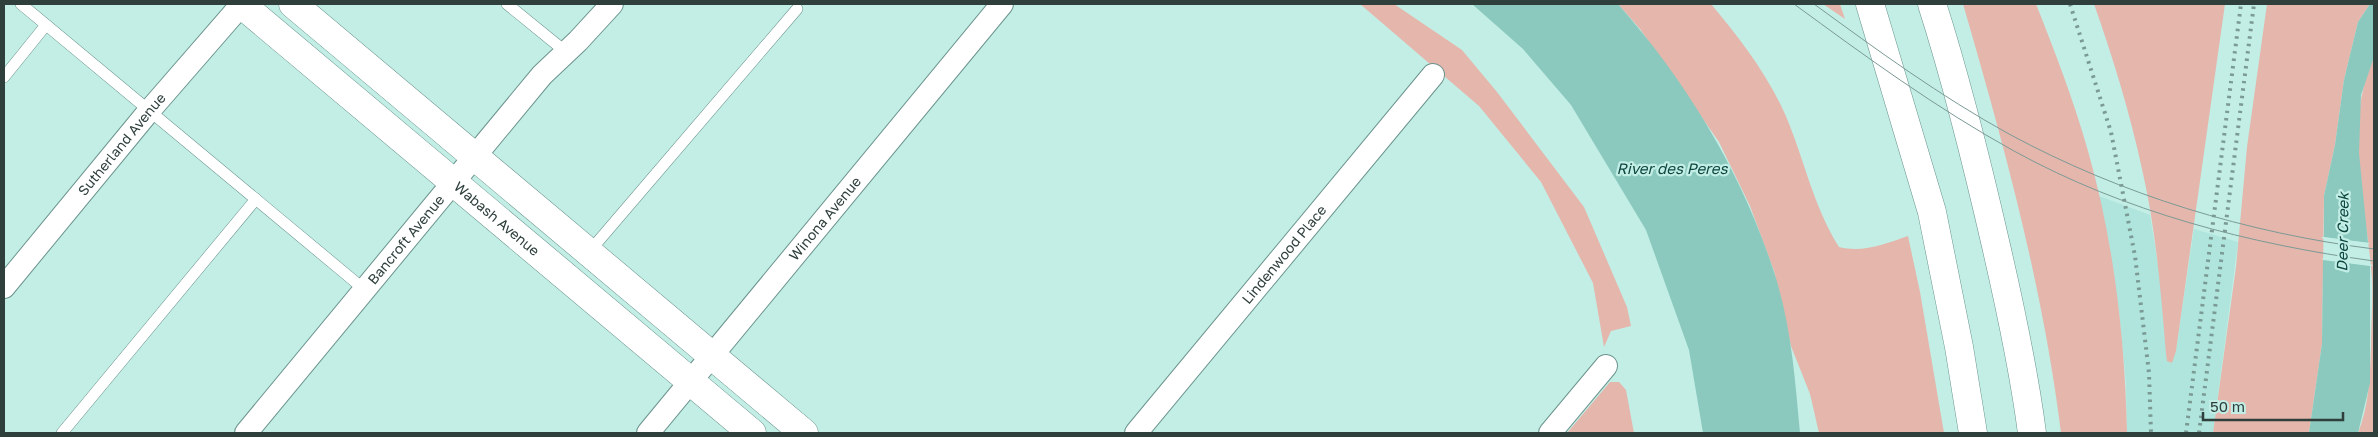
<svg xmlns="http://www.w3.org/2000/svg" width="2378" height="437" font-family="'Golos Text',sans-serif">
<style>
.built{fill:#afe5dc}
.green{fill:#e5b6ac}
.water{fill:#8bc9be}
.pier{fill:#c2eee6}
.lines{fill:none;stroke-linecap:round;stroke-linejoin:round}
.stream{stroke:#8bc9be;stroke-width:5.5}
.service-casing{stroke:#6b948d;stroke-width:12}
.minor-casing{stroke:#6b948d;stroke-width:24}
.secondary-casing{stroke:#6b948d;stroke-width:29}
.motorway-casing{stroke:#6b948d;stroke-width:29}
.service{stroke:#fff;stroke-width:11}
.minor{stroke:#fff;stroke-width:22}
.secondary{stroke:#fff;stroke-width:28}
.motorway{stroke:#fff;stroke-width:28}
.tram{stroke:#7b9a95;stroke-width:1}
.rail{stroke:#7b9a95;stroke-width:4;stroke-dasharray:2.5 5;stroke-linecap:butt}
.labels{text-anchor:middle;stroke-width:4.5;stroke-linejoin:round;paint-order:stroke}
.street-label{font-size:14px;fill:#2e3f3c;stroke:#c2eee6}
.water-label{font-size:15px;font-style:italic;fill:#0d463f;stroke:#c2eee6}
</style>
<rect width="100%" height="100%" fill="#c2eee6"/>
<path class="built" d="M2099,196L2150,215L2160,278L2176,351L2194,229L2238,242L2213,433H2127L2126,383L2119,312Z"/>
<g class="green">
<path d="M1360,4H1394L1462,50L1497,92L1584,207L1627,307L1631,326L1611,331L1604,347L1593,283L1541,182L1479,106Z"/>
<path d="M1618,4H1711C1739,37 1767,74 1785,114C1804,158 1813,206 1839,247C1863,253 1885,244 1908,236L1920,292L1944,433H1819L1810,394L1791,346L1774,271L1750,206L1719,142L1640,29Z"/>
<path d="M1823,4H1840L1845,19Z"/>
<path d="M1963,4H2036C2055,52 2074,101 2088,151C2114,242 2125,339 2127,433H2061C2043,287 2004,145 1963,4Z"/>
<path d="M2094,4H2225L2176,351L2172,363L2167,361L2166,354C2161,293 2156,229 2142,169C2130,113 2113,58 2094,4Z"/>
<path d="M2267,4H2370L2358,22L2344,80L2335,145L2324,196L2322,344L2309,433H2213L2236,267L2247,147Z"/>
<path d="M2374,57V433H2358C2369,406 2370,376 2371,347C2371,325 2373,301 2372,279C2367,206 2342,127 2374,57Z"/>
<path d="M1610,382H1619L1626,390L1634,433H1567Z"/>
</g>
<g class="water">
<path d="M1472,4H1618C1686,81 1741,171 1773,269C1791,322 1795,378 1800,433H1703L1689,350L1646,230L1571,105L1523,49Z"/>
<path d="M2370,4H2374V57L2361,95L2359,153L2368,243L2324,237V196L2335,145L2344,80L2358,22Z"/>
<path d="M2323,260L2370,266V383L2358,433H2309L2322,344Z"/>
</g>
<g class="pier">
<path d="M2321,237L2370,243L2367,245L2323,239Z"/>
<path d="M2324,258L2371,264L2373,266L2321,259Z"/>
</g>
<g class="lines">
<path class="stream" d="M2342,269L2343,234"/>
<defs>
<g id="service">
<path d="M21,4L365,290"/>
<path d="M507,4L566,52"/>
<path d="M4,77L46,25"/>
<path d="M589,252L797,9"/>
<path d="M62,433L256,199"/>
</g>
<g id="minor">
<path id="s1" d="M4,287L149,111L242,4"/>
<path id="s2" d="M246,433L542,75L578,41L612,4"/>
<path id="s3" d="M648,433L1002,4"/>
<path id="s4" d="M1136,433L1433,75"/>
<path d="M1550,433L1606,366"/>
</g>
<g id="secondary">
<path id="s5" d="M241,4L752,433"/>
<path d="M293,4L804,433"/>
</g>
<g id="motorway">
<path d="M1870,4L1932,212L1959,347L1973,433"/>
<path d="M1932,4C1958,85 1978,167 1997,250C2011,311 2024,371 2032,433"/>
</g>
</defs>
<use href="#service" class="service-casing"/>
<use href="#minor" class="minor-casing"/>
<use href="#secondary" class="secondary-casing"/>
<use href="#motorway" class="motorway-casing"/>
<use href="#service" class="service"/>
<use href="#minor" class="minor"/>
<use href="#secondary" class="secondary"/>
<use href="#motorway" class="motorway"/>
<g class="tram">
<path d="M1794,4C1865,56 1936,108 2014,151C2125,212 2249,244 2374,261"/>
<path d="M1814,4C1877,50 1940,96 2009,134C2122,195 2247,233 2374,249"/>
</g>
<g class="rail">
<path d="M2070,4L2111,132L2135,256L2149,373L2151,433"/>
<path d="M2186,433L2241,4"/>
<path d="M2199,433L2254,4"/>
</g>
</g>
<g class="labels">
<g class="street-label">
<text dy="5" stroke="none"><textPath href="#s1" startOffset="185">Sutherland Avenue</textPath></text>
<text dy="5" stroke="none"><textPath href="#s5" startOffset="334">Wabash Avenue</textPath></text>
<text dy="5" stroke="none"><textPath href="#s3" startOffset="278">Winona Avenue</textPath></text>
<text dy="5" stroke="none"><textPath href="#s2" startOffset="251">Bancroft Avenue</textPath></text>
<text dy="5" stroke="none"><textPath href="#s4" startOffset="232">Lindenwood Place</textPath></text>
</g>
<g class="water-label">
<text x="1672" y="174">River des Peres</text>
<text transform="translate(2343 232) rotate(-89)" y="5">Deer Creek</text>
</g>
</g>
<rect width="2378" height="437" fill="none" stroke="#2e3f3c" stroke-width="10"/>
<path d="M2203 412v8h140v-8" fill="none" stroke="#2e3f3c" stroke-width="2.5"/>
<text x="2210" y="412" font-size="15" fill="#2e3f3c" stroke="#c2eee6" stroke-width="4" paint-order="stroke">50 m</text>
</svg>
